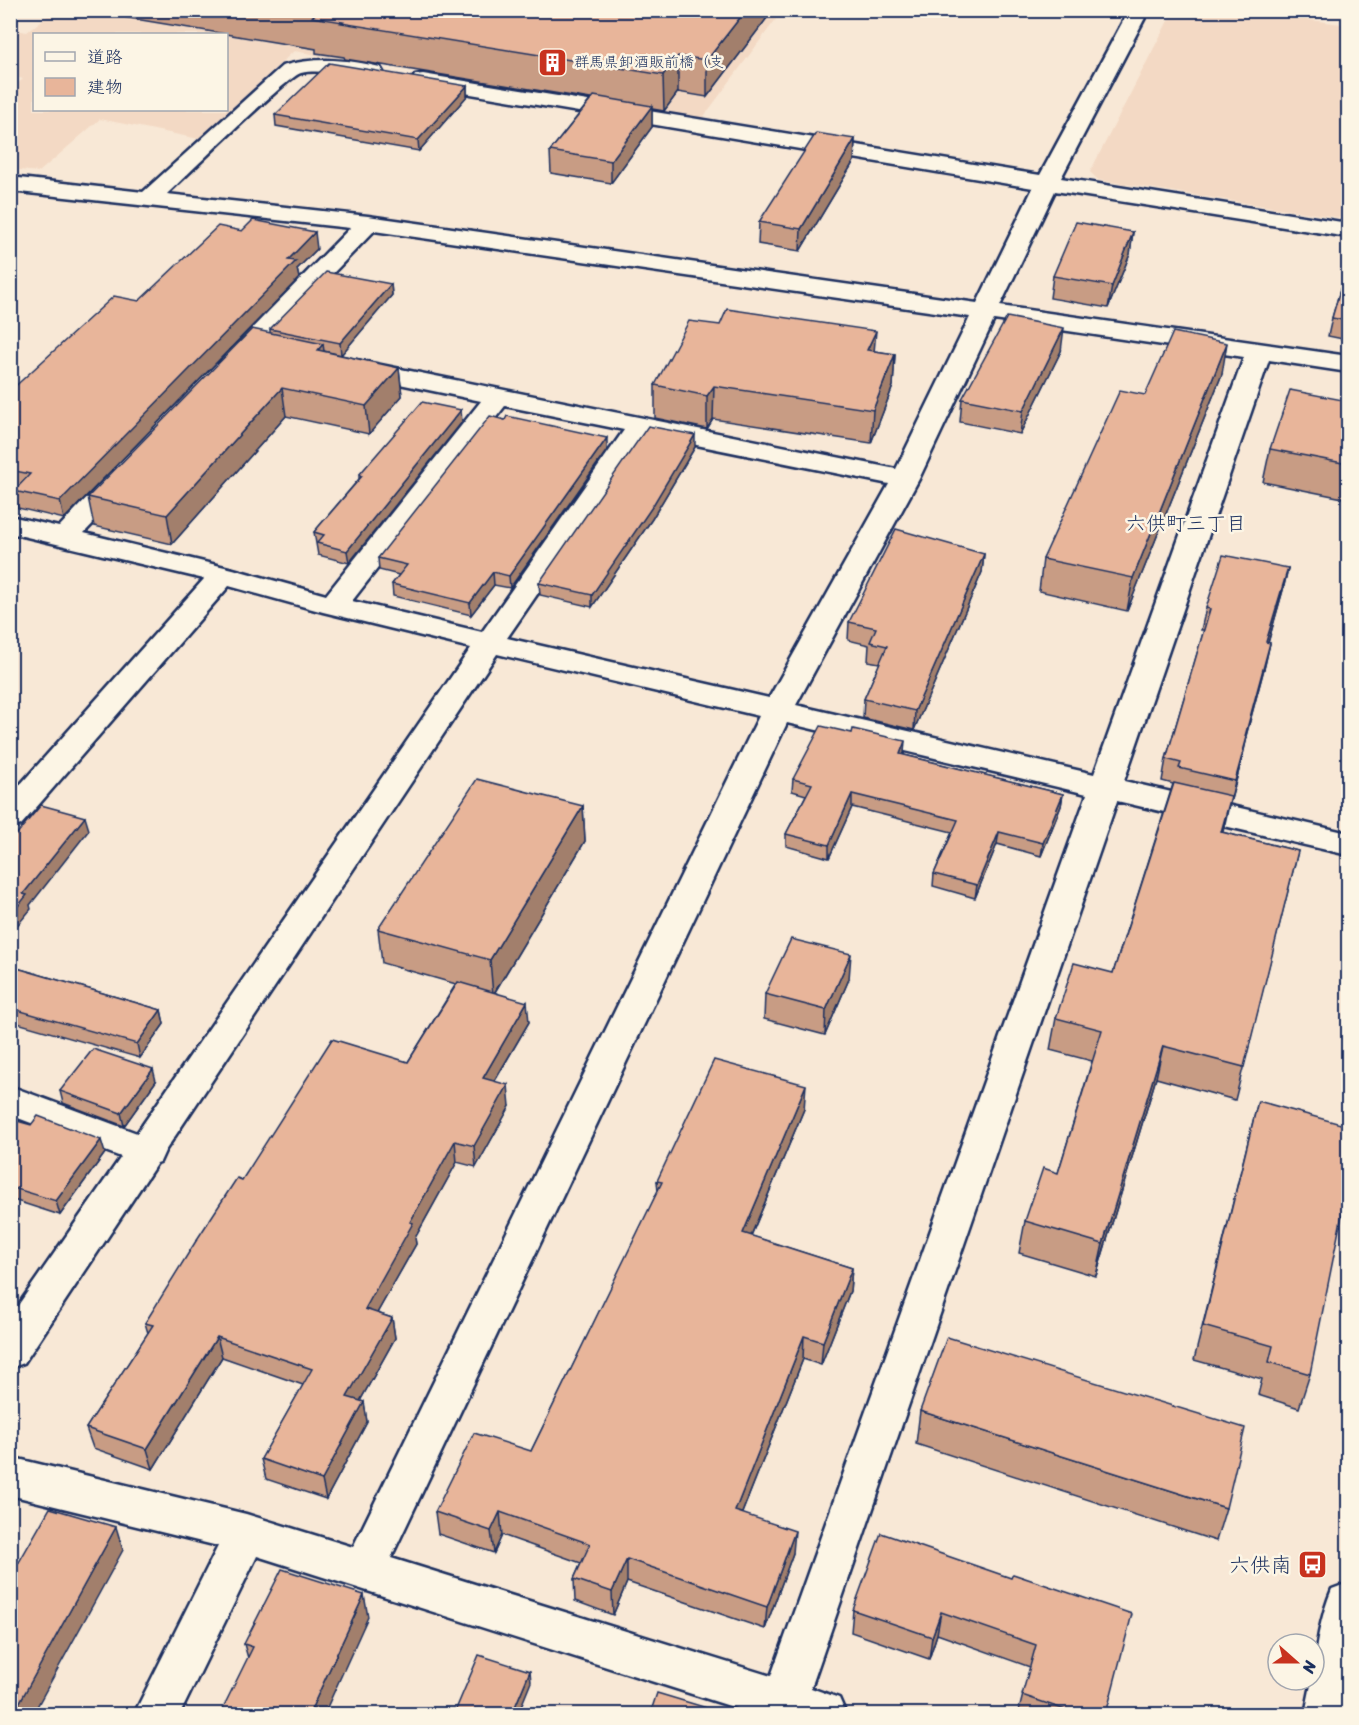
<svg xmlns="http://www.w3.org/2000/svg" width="1359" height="1725" font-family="Sriracha,'Klee One',sans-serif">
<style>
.built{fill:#f3d9c4;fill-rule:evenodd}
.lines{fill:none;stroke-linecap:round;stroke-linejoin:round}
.minor-casing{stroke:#1b2f5e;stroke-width:5}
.minor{fill:#fcf5e5;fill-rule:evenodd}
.wall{fill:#c89c84;stroke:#1b2f5e;stroke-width:1.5}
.shaded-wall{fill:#a27f6c;stroke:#1b2f5e;stroke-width:1.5}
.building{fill:#e8b59a;stroke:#1b2f5e;stroke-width:1.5}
.labels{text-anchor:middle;stroke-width:5;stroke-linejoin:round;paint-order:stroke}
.far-poi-label{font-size:15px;fill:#1b2f5e;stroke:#fcf5e5;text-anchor:start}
.neighbourhood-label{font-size:20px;fill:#1b2f5e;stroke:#fcf5e5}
.near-poi-label{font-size:21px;fill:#1b2f5e;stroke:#fcf5e5;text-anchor:end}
</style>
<rect width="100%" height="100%" fill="#f8e8d6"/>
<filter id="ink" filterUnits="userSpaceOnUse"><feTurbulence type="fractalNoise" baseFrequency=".0167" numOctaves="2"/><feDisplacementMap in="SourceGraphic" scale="12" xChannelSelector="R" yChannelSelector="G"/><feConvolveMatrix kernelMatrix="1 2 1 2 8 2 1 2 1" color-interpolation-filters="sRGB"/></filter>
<g filter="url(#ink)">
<g class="built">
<path d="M55,10L782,11L702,119L294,51L199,139L100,119L39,172L11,169V89L23,79L11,76L10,29L27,32ZM34,34H226V110H34Z"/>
<path d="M1173,11H1245L1348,25V219L1098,180L1090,172Z"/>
</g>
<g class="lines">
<defs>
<g id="minor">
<path d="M1129,10H1149L1061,178L1348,223V237L1055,191L1000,306L1348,356V372L1269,360L1124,781L1348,833V855L1117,801L811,1688L839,1698L846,1714H755L257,1556L180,1714H134L218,1546L10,1495V1457L246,1514L353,1547L759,716L497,654L165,1151L160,1162L157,1163L24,1363L10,1368V1317L121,1157L10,1115V1086L137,1133L471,648L323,612L229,586L21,825L10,828V796L204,579L10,533V516L59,527L111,472L121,470L131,472L135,478L131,484L84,533L233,569L326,595L481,401L347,373L343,368L347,363L356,360L896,469L970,317L374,231L241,368L232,371L223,368L219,363L223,358L350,228L10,191V177L143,192L282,66C315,57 346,59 380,67L383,72L380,77C357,82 328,67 301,73C288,76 185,177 167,194L368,216L977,303L1033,188L423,86L415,85L412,80L415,75L423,74L1040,175ZM994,320L1244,357L1094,774L796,705L919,479ZM505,406L624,430L482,632L352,601ZM647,435L889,484L769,698L507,638ZM787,723L1087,794L771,1676L391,1558Z"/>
<path d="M1348,1583V1714H1305L1312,1680H1314C1314,1651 1321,1615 1332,1589Z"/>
</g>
</defs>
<use href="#minor" class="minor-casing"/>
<use href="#minor" class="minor"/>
</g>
<g class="wall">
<path d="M81,10H773L707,97L678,92L664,111L652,109V127L611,183L551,173L550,151L591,99L345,59L344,57L316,53V49Z"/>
<path d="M467,86V96L419,151L276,126L275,115Z"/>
<path d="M855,139L854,161L800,251L758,244L759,222Z"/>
<path d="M1133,232L1130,254L1108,308L1050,298L1053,276Z"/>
<path d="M317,249L297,269L299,278L64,519L18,508L14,491L17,488L10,486V391L139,301Z"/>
<path d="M1348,262V340L1328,336L1332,318Z"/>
<path d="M391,284L392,295L341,355L324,351L399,368L402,396L369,434L286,416L172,544L94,526L88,497L270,333V329Z"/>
<path d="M874,351L895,354L893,386L871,443L713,419L707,429L655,418V385Z"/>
<path d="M1061,351L1020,434L960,422L962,399Z"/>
<path d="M1222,374L1127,611L1039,591L1043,559L1145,395Z"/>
<path d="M1348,401V499L1263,482L1270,449Z"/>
<path d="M462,422L349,563L318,555L314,532L359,479V475Z"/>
<path d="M695,447L652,519L592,607L540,595L539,583Z"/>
<path d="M607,450L510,588L494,585L471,615L393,596L392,584L399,575L379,570L378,558Z"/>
<path d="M984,554L982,572L914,730L863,718L864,699L880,663L868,661L869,645L848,640L849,622Z"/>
<path d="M1288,568L1283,590L1268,643H1270L1265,665L1246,736L1247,737L1242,759L1230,803H1229L1222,832L1298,851L1235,1100L1156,1078L1096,1276L1019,1253L1025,1221L1058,1173L1092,1061L1050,1050L1056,1018L1113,973L1173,784L1162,781L1166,759L1204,630H1201L1206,608Z"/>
<path d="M852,733L904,753V755L1063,794L1061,806L1041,856L997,844L975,898L933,886L934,874L952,832L852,807L829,858L786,846V834L806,795L792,791L793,779Z"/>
<path d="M583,806L585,841L495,992L529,1022L495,1081L510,1106L476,1167L457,1162L415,1238L416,1244L377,1313L392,1318L395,1338L360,1401L364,1402L367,1422L326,1499L266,1479L261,1459L303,1385L222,1357L153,1469L93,1448L86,1428L148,1333L145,1323L242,1180L408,1062L456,984L382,963L378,929Z"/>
<path d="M10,966L161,1010L164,1024L140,1058L14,1022L10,1027Z"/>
<path d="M849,979L825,1035L764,1019L765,994Z"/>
<path d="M156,1081L124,1126L63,1103L60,1091Z"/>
<path d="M1258,1101L1310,1374L1299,1408L1258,1395L1262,1379L1194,1360Z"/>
<path d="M804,1109L751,1236L852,1268L850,1291L821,1365L803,1359L742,1513L793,1553L765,1629L627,1582L613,1615L575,1601L574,1579L581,1563L502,1535L494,1553L438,1534L435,1512L531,1451L658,1192L657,1181Z"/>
<path d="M10,1119L105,1153L60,1215L10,1199Z"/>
<path d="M920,1411L1226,1508L1216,1541L916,1444Z"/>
<path d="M1011,1578L1106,1714H1018L1030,1667L937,1634L929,1659L851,1632L853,1610Z"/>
<path d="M368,1617L248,1658L244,1644Z"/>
</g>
<g class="shaded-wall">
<path d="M746,10H773L707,97V60Z"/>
<path d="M678,56V92L664,111L663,75Z"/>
<path d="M467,86V96L419,151L418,140Z"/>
<path d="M652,106V127L611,183V161Z"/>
<path d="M855,139L854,161L800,251L801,229Z"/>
<path d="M315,232L317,249L297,269L299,278L64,519L60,501L288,260Z"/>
<path d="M1133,232L1130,254L1108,308L1112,286Z"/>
<path d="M391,284L392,295L341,355L340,343Z"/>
<path d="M1064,328L1061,351L1020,434L1023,411Z"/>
<path d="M876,331L873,363L867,350Z"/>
<path d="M1227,343L1222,374L1127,611L1133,578Z"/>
<path d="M323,344L327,372L318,350Z"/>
<path d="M895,354L893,386L871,443L873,410Z"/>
<path d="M399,368L402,396L369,434L366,406Z"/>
<path d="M714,386L713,419L707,429V396Z"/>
<path d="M282,388L286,416L172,544L167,515Z"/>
<path d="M461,410L462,422L349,563L347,551Z"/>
<path d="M695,435V447L652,519L592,607V595Z"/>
<path d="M607,438V450L510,588L509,576Z"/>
<path d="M984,554L982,572L914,730L915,711Z"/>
<path d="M1288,568L1283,590L1262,664L1266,642Z"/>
<path d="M493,572L494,585L471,615L470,603Z"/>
<path d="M1270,643L1265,665L1240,758L1245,736Z"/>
<path d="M1247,737L1242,759L1230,803L1235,781Z"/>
<path d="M905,741L904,753L899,766L900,754Z"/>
<path d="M852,794V807L829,858V845Z"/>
<path d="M1063,794L1061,806L1041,856L1043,843Z"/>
<path d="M1231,796L1224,828L1214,865L1221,832Z"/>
<path d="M583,806L585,841L493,995L490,960Z"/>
<path d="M85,817L89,830L30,905L31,909L10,934V916L23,894Z"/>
<path d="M999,832L997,844L975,898L977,885Z"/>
<path d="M851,954L849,979L825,1035L826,1010Z"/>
<path d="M527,1002L529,1022L484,1099L483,1078Z"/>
<path d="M10,1009L14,1022L10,1027Z"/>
<path d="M161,1010L164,1024L140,1058L137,1044Z"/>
<path d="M1163,1046L1156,1078L1096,1276L1103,1244Z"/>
<path d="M153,1069L156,1081L124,1126L121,1113Z"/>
<path d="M508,1085L510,1106L476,1167L474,1146Z"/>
<path d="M806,1085L804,1109L742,1257L743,1233Z"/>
<path d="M101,1140L105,1153L60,1215L56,1201Z"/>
<path d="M455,1141L457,1162L415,1238L416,1244L368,1329L365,1309L410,1222Z"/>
<path d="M852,1268L850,1291L821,1365L823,1342Z"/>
<path d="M392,1318L395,1338L351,1417L347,1397Z"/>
<path d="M804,1336L803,1359L734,1533L735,1511Z"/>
<path d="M217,1337L222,1357L153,1469L147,1449Z"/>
<path d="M364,1402L367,1422L326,1499L322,1480Z"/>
<path d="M500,1512L502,1535L494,1553L491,1531Z"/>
<path d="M116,1527L123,1550L33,1714H13L27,1689Z"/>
<path d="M795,1531L793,1553L765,1629L767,1607Z"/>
<path d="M627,1559V1582L613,1615L612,1592Z"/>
<path d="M364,1595L368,1617L324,1714H309Z"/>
<path d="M941,1612L937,1634L929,1659L932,1637Z"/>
<path d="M530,1671L531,1682L518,1714H512Z"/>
</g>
<g class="building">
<path d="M293,10H746L707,60L678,56L663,75L341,23L343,22L312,17L315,14Z"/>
<path d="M329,63L467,86L418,140L275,115Z"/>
<path d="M594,96L652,106L611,161L550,151Z"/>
<path d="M816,133L855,139L801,229L759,222Z"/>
<path d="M253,220L315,232L288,260L296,261L60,501L14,491L30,474L10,470V391L114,296L139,301L218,226L242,231Z"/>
<path d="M1076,222L1133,232L1112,286L1053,276Z"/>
<path d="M1348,262V321L1332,318Z"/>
<path d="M326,272L391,284L340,343L270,329Z"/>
<path d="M727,309L876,331L867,350L895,354L873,410L714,386L707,396L655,385L689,321L720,325Z"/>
<path d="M1007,317L1064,328L1023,411L962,399Z"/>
<path d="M252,329L323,344L318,350L399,368L366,406L282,388L167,515L88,497Z"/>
<path d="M1173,332L1227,343L1133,578L1043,559L1120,390L1145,395Z"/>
<path d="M1290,390L1348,401V464L1270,449Z"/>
<path d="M422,402L461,410L347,551L317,543L324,535L314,532L362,476L359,475Z"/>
<path d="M490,416L505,420L507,416L607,438L509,576L493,572L470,603L392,584L407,565L378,558Z"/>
<path d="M648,426L695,435L652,507L592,595L539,583Z"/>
<path d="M896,529L984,554L915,711L864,699L887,646L870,642L876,628L849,622Z"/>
<path d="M1223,555L1288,568L1266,642L1270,643L1245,736L1247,737L1235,781L1179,768L1181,763L1166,759L1210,609L1206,608Z"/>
<path d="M821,726L852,733L853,729L905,741L900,754L1063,794L1043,843L999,832L977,885L934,874L958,820L852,794L829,845L786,834L812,784L793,779Z"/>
<path d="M477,779L583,806L490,960L378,929Z"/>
<path d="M1174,783L1231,796L1221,832L1298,851L1244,1067L1163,1046L1103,1244L1025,1221L1043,1168L1058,1173L1102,1030L1056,1018L1074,963L1113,973Z"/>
<path d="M41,805L85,817L23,894L27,895L10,916V842Z"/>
<path d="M791,939L851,954L826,1010L765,994Z"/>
<path d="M10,966L161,1010L137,1044L10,1008Z"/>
<path d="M458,982L527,1002L483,1078L508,1085L474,1146L455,1141L410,1222L413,1223L365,1309L392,1318L347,1397L364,1402L322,1480L261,1459L312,1369L217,1337L147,1449L86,1428L153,1325L145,1323L196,1241L237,1178L242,1180L332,1039L408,1062Z"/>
<path d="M93,1049L153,1069L121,1113L60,1091Z"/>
<path d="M714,1060L806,1085L743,1233L852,1268L823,1342L804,1336L735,1511L795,1531L767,1607L627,1559L612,1592L574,1579L590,1544L500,1512L491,1531L435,1512L474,1433L531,1451L662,1182L657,1181Z"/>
<path d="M1258,1101L1348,1126V1185L1310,1374L1269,1362L1273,1346L1203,1326Z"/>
<path d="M38,1116L101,1140L56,1201L10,1187V1119L31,1125Z"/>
<path d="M947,1337L1245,1428L1226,1508L920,1411Z"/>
<path d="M50,1508L116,1527L27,1689L13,1714H10V1578Z"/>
<path d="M881,1533L1011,1578L1013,1574L1132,1614L1106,1714H1077L1022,1695L1036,1645L941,1612L932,1637L853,1610Z"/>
<path d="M282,1569L364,1595L309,1714H220L253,1647L244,1644Z"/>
<path d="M479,1655L530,1671L512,1714H454Z"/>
<path d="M657,1693L717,1711L716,1714H650Z"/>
</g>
</g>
<defs>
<symbol id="building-square" viewBox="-11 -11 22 22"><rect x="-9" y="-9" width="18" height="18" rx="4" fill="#c8321e" stroke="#fcf5e5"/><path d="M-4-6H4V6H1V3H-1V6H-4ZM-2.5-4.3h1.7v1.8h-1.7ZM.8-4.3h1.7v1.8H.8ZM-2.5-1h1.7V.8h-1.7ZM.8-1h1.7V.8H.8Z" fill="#fff"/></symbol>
<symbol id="bus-square" viewBox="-11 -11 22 22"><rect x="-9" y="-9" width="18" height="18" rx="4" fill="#c8321e" stroke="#fcf5e5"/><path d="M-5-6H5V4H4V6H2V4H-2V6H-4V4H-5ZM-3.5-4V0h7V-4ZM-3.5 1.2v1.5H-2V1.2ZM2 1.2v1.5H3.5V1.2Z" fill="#fff"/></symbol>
</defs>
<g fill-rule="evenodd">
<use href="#building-square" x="536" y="46" width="33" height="33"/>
<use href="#bus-square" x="1296" y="1548" width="33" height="33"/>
</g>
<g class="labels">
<g class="far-poi-label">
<text x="574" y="67">群馬県卸酒販前橋（支</text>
</g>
<g class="neighbourhood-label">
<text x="1186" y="530">六供町三丁目</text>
</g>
<g class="near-poi-label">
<text x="1292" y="1572">六供南</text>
</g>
</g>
<rect width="1359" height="1725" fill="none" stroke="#fcf5e5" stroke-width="36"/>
<rect x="18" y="18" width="1323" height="1689" fill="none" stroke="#1b2f5e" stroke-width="2" filter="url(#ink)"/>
<rect x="33" y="33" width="195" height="78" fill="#fcf5e5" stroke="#a2a6af" stroke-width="1.5"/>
<rect x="45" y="52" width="30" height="9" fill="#fcf5e5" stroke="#a2a6af" stroke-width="1.5"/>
<text x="87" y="63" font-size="18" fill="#1b2f5e">道路</text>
<rect x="45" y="78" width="30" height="18" fill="#e8b59a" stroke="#a2a6af" stroke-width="1.5"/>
<text x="87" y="93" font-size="18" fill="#1b2f5e">建物</text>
<g transform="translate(1296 1662) rotate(111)"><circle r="28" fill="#fcf5e5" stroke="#a2a6af" stroke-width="1.5"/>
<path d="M0-4.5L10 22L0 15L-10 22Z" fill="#c8321e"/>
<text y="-9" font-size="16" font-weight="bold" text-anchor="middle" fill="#1b2f5e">N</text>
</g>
</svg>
